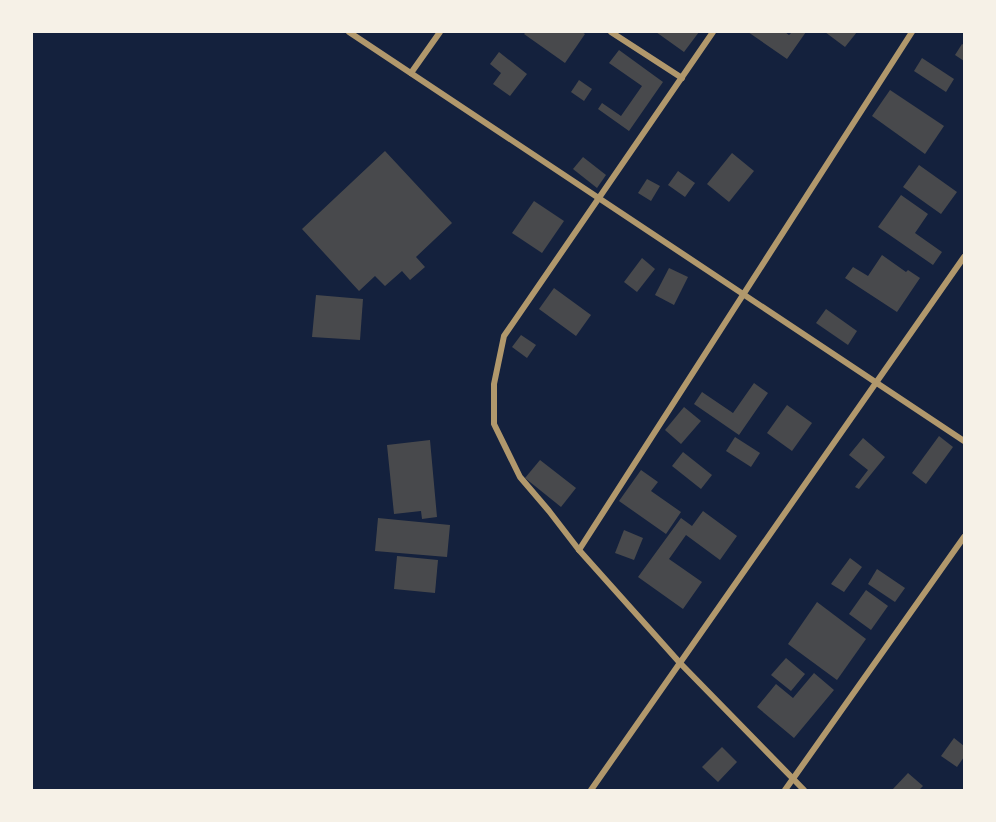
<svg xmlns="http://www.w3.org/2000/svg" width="996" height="822" font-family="Arial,sans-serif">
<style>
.building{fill:#48494c}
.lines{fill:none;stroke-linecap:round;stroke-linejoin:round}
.minor{stroke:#b1986c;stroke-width:6}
</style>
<rect width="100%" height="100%" fill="#14213d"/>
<g class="building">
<path d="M526,32H582L585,34L565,63L524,34Z"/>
<path d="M656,32H699L684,52Z"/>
<path d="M748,32H785L789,35L792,32H806L787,59Z"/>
<path d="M825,32H857L845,47Z"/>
<path d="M962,44L964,45V61L955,55Z"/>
<path d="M619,50L663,82L629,131L598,109L602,103L621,116L642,86L609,63Z"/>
<path d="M499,52L527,74L510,96L493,84L501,73L490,64Z"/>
<path d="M922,58L954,79L946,92L914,71Z"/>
<path d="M579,80L592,89L584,101L571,92Z"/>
<path d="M890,90L944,126L925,154L872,116Z"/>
<path d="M385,151L452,223L416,257L425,267L410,280L402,271L385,286L375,276L359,291L302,229Z"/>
<path d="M732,153L754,171L729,202L707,184Z"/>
<path d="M583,157L606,175L597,188L573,169Z"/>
<path d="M919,165L957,192L941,214L903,187Z"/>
<path d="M678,171L695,183L685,197L668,185Z"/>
<path d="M647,179L660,186L651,201L638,193Z"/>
<path d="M901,195L928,214L915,233L942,252L933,265L878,227Z"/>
<path d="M534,201L564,221L542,253L512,233Z"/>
<path d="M882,255L906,272L908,270L920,278L897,312L845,278L853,267L868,276Z"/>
<path d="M642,258L655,269L637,292L624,282Z"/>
<path d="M669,268L688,277L674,305L655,295Z"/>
<path d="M554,288L591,315L576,336L539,309Z"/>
<path d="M316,295L363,299L360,340L312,337Z"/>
<path d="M826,309L857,331L848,345L816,323Z"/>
<path d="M521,335L536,345L527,358L512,347Z"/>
<path d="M754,383L768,393L739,435L694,404L702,392L733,413Z"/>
<path d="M787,405L812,423L792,451L767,433Z"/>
<path d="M684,407L701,421L681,444L665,430Z"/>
<path d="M939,436L953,447L926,484L912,473Z"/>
<path d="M735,437L760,453L751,467L726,451Z"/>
<path d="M863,438L885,457L859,489L855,487L868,470L849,455Z"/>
<path d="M430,440L437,517L422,519L421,511L394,514L387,445Z"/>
<path d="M683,452L712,475L701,489L672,466Z"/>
<path d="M540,460L576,488L561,507L525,478Z"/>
<path d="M641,470L658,482L651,491L681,512L666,534L619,501Z"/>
<path d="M703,511L737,536L720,560L686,535L669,559L702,582L683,609L638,577L681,518L692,526Z"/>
<path d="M378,518L450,525L447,557L375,551Z"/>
<path d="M624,530L643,538L634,560L615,553Z"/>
<path d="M397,556L438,560L435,593L394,589Z"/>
<path d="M850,558L862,567L844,592L831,584Z"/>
<path d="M877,569L905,588L895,602L868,584Z"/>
<path d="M866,590L888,606L871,630L849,614Z"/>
<path d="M817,602L866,639L837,680L788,644Z"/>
<path d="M786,658L805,674L791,691L771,675Z"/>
<path d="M814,673L834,690L794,738L757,707L776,684L793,698Z"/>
<path d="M954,738L964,746V757L957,767L941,756Z"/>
<path d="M722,747L737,762L718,782L702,767Z"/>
<path d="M908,773L923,786L919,790H892Z"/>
</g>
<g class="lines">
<g class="minor">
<path d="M349,32L964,441"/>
<path d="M611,32L682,78"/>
<path d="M713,32L504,336L494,384V424L520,477L549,511L579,550L680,663L804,790"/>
<path d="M411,73L440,32"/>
<path d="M579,550L912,32"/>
<path d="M591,790L964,257"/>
<path d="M785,790L964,537"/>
</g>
</g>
<rect width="996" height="822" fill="none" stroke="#f6f1e7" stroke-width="66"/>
</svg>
